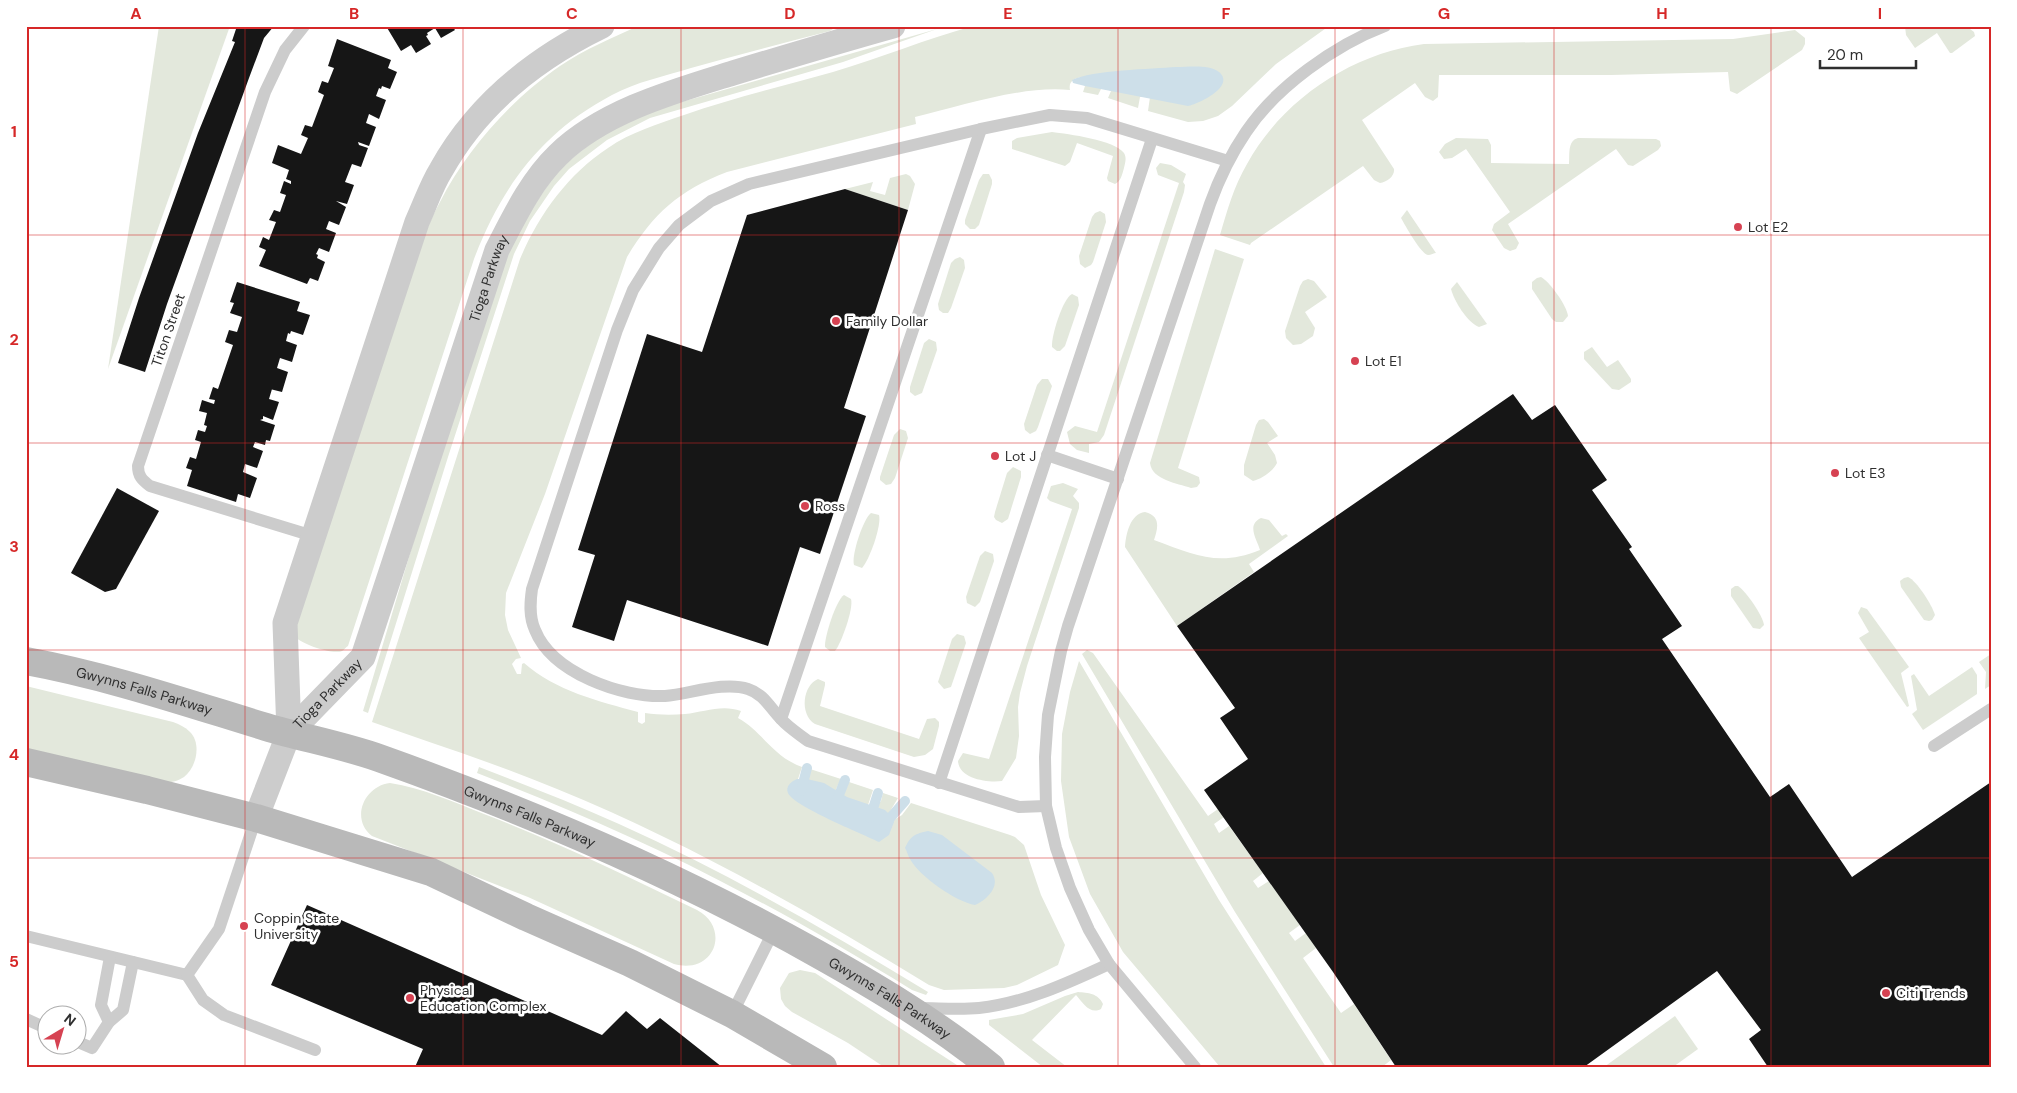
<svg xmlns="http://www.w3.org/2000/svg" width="2017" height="1093" font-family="'DM Sans',sans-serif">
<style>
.green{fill:#e3e8dc}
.water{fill:#cddfe9}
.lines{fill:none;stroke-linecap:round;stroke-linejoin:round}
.stream{stroke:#cddfe9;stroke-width:10}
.building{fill:#161616}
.lane{stroke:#ccc;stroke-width:12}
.street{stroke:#ccc;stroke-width:25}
.secondary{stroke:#b9b9b9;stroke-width:28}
.grid{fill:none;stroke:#d62828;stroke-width:1;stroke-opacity:0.55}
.poi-dot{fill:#d64252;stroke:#fff;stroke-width:2}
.labels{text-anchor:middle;stroke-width:5;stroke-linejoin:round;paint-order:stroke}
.poi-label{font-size:14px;fill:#2f2f2f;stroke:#fff;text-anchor:start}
.street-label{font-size:14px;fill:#2f2f2f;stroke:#fff}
.neatline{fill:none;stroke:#d62828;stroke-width:2}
.grid-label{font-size:16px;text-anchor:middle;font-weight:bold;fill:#d62828}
</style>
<rect width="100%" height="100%" fill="#fff"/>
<g class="green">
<path d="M159,26H230L108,369Z"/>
<path d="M638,26H837L830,31C784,43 737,55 691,68C665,76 636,82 612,95C542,132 502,186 474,259L348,646C346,647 344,650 342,651C332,655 302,644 295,637V622L419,247C426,232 432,216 440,202C467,149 512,99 560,66C585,49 612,38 638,26Z"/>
<path d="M973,26H1329L1276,64L1232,106L1218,116L1203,121L1188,122L1148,111L1150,97H1140L1138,108L1108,98L1111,91L1102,87L1098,95L1083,92L1085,86L1082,77C1075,78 1068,81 1070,90C1023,85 962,106 915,117L916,124L727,172C678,191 653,214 627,257L545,494L506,593L505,615L508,630L521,658L516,659L512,664L517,674H521L522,664L524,663C556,691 598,701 638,712V722L642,724L645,722V713C658,715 672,715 685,714C704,712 722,704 741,711L738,718C763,732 772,756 802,767L798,779H808L810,769L841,779L836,789L844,794L849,782L873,790L868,805L876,807L881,801L883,793L898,798L889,813L894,820L902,815L911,803L1010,835L1015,837L1024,845L1041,895L1065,945L1058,965L1017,985L1004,988L944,990L929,985C810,912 687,842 557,789C497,764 434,744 372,722L520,259C538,216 568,174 608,148C631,132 658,124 684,115C733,98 783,86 833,72C880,58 926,39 973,26Z"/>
<path d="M1905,26H1966L1974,32L1975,36L1952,53H1950L1937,33L1915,48L1906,35Z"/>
<path d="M937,29L843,62L650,118L607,140L569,169L554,186L530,221L514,254L448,457L368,713L363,711L423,510L511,243L518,229L555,175L570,160L603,134L657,109Z"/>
<path d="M1795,30L1805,38V44L1802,50L1737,94L1730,91L1728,72L1611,75H1439L1438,97L1433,101L1425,97L1415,83L1362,120L1394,169C1395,176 1387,182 1380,183L1374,180L1363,166L1251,243L1250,245L1220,235C1227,211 1234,186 1247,164C1282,100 1352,53 1424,44L1733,39Z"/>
<path d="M1052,132C1068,134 1115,140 1124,153C1127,158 1125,163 1124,168C1122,175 1121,181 1115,184L1108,181L1107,178L1113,156L1077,143L1070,162L1065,166L1012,149V141L1017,138Z"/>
<path d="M1456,138L1488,139L1491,145V163L1569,164C1570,155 1567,141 1578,138L1656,139L1660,141L1661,146L1658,150L1633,166L1628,165L1616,149L1508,224L1519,243L1516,249L1510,251L1504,248L1492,230L1494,224L1510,212L1466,149L1452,158L1444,159L1439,152L1445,144Z"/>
<path d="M1160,163L1171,165L1186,174L1183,182L1185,185L1184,192L1104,435L1099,442L1089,444V453L1077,450L1070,444L1067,432L1075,426L1097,432L1179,183L1158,175L1156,168Z"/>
<path d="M906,174L910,176L915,184L908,210L845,189L873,182L870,191L885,195L890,178Z"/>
<path d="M983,174H989L992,180V184L979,225L975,229H970L965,224V220L979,180Z"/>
<path d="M1407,210L1436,253C1434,253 1431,255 1428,255C1421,254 1405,225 1401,218Z"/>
<path d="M1100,211L1105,214L1106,222L1093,262L1091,265L1085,268L1080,264L1079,256L1092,217L1095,213Z"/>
<path d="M1215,249L1244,259L1178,468L1199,477L1200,483L1197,487L1191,488C1177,483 1152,480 1150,463Z"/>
<path d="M960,257L964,260L965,268L951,308L948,313H943L939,310L938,304L951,263L955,259Z"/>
<path d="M1541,277C1550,282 1567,306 1568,316L1563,322H1556L1552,319L1532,289V282L1537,278Z"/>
<path d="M1308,279L1314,281L1327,297L1305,312L1315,328L1313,336L1301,344L1293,345L1286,338L1285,331L1300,286L1303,281Z"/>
<path d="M1457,282L1487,324L1479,327C1467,322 1454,301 1451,289Z"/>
<path d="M1072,294L1078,297L1079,305L1065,346L1060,351H1057L1052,347C1051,336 1063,298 1072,294Z"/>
<path d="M929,339L936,342L937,350L922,393L915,396L910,392V387L924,343Z"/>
<path d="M1592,347L1607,367L1618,360L1631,379V382L1619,390L1612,389L1584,359V352Z"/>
<path d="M1042,379H1048L1052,386L1038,427L1036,431L1030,434L1025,430L1024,424L1037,385Z"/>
<path d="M1264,419L1268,422L1278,436L1267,443L1275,455L1277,463C1273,471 1262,479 1253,481L1244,475V465L1256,425L1259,420Z"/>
<path d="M900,429L906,431L908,438L895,478L891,484L886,485L880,480V477L894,435Z"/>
<path d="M1013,467L1021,471V477L1008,519L1002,523L996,520L994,517L995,512L1007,473Z"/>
<path d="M1063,483L1078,489L1073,496L1079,503V508L1027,666L1020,693L1018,707L1019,736L1016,758L1002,781C988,783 959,779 958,761L963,753L989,759L1072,509L1050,501L1047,498L1051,486Z"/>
<path d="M1145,512C1161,516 1158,528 1154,540C1194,555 1219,567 1260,550C1257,539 1246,525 1261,518L1269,520L1282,536L1286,534L1288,536L1249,564L1254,572L1177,626L1125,547C1126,534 1130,514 1145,512Z"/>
<path d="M871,513L879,515C882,525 869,561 862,568L854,565C851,556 863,519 871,513Z"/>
<path d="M985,551L993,554L994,561L980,602L975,607L967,603L966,597L980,556Z"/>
<path d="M1908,577C1917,581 1932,605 1935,615L1932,620L1929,621L1924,620L1901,587L1900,581L1904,578Z"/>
<path d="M1735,586H1738C1746,591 1763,616 1764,625L1760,629L1753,628L1731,596V589Z"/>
<path d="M844,595L851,599C854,608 841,644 835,651H830L825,647C824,638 836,600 844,595Z"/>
<path d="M1861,607L1867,609L1909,667L1901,673L1909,706L1907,707L1859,638L1869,632L1858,613Z"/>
<path d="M957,634L964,636L966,643L951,687L944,689L938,682L952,639Z"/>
<path d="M1087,650L1093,653L1208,816L1218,809L1224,817L1214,824L1219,833L1229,826L1263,873L1253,881L1258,888L1269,881L1300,925L1289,933L1295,941L1306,933L1316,948L1303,958L1341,1013L1354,1004L1391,1060L1382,1067H1334L1235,912L1082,654Z"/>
<path d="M1991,654V685L1985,689L1986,672L1979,662Z"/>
<path d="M1079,661L1219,900L1326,1067H1220L1123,952L1090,894L1069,837L1061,781L1062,734L1070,692Z"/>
<path d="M1972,667L1977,675V694L1923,730L1912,714L1917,710L1911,676L1914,674L1929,696Z"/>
<path d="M818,679L825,682V685L820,706L919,739L927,719L935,718L939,722V726L933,749L925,755L914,757L815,724C799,714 803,685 818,679Z"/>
<path d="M26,686L173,722C179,724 185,727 190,732C202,744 196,768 184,777C178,781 172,782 165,783L26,751Z"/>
<path d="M479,767C526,785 573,803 619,824C726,872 828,931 928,992L926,995L912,990C858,957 803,924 747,895C660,848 569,809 477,773Z"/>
<path d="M390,783C422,788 454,802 484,814C557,842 627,876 697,910C731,928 715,975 674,964L528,897L372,836C350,819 364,786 390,783Z"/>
<path d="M800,970L815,973L960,1067H884L848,1043L792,1012L785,1006L781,999L780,988L789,973Z"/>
<path d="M1078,992C1088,993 1098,993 1103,1004L1101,1009C1090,1015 1083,1003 1076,995L1032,1040L1067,1067H1043L989,1025V1020L1023,1014L1065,996Z"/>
<path d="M1675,1016L1698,1049L1673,1067H1604Z"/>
</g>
<g class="water">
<path d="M1176,67C1189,67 1209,64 1219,72C1236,86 1199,104 1188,106L1085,86L1073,83L1072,80C1092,70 1152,69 1176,67Z"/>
<path d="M797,779H807L824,783L847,797L885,810L893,818L894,822L889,835L879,842C863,834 793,806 788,793C785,786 792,781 797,779Z"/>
<path d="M928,831L942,835L992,873C1001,886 987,900 975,905C956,902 919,876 910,859C908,856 907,851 905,848C911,835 915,834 928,831Z"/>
</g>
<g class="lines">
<g class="stream">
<path d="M801,791L807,768"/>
<path d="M835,805L845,780"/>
<path d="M870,818L878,793"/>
<path d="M884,825L905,801"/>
</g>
</g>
<g class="building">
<path d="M237,26H274L264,38L249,78L167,304L145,372L118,363L139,298L198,133L235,42L232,41Z"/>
<path d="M386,26H452L455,30L441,38L435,28L427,33L428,35L426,36L431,44L416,53L411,45L401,51Z"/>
<path d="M337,39L391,60L388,68L397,72L390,89L382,86L381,89L379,88L376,96L386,100L379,119L369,114L366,123L376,127L369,146L358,142L359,145L368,148L361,167L352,164L345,182L354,185L347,204L336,201L346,207L339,225L329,221L326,229L336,233L329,252L319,248L316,254L318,255L317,258L325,262L318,281L310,278L307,284L259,266L266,250L259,247L263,237L269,240L276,222L269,220L274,210L280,212L286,195L280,193L284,181L291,184V181L286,179L289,170L272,163L278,145L301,154L308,138L301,135L305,125L312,127L324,95L318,92L322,81L328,83L334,68L328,66Z"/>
<path d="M845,189L908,210L844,408L866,416L820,554L800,547L768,646L627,600L614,641L572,627L595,555L578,550L647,334L702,352L747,215Z"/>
<path d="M237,282L300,302L297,311L310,315L303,335L291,331L290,334L288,333L286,341L297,345L292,362L280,358L277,368L288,372L282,392L270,389H272L269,399L279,402L273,420L263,416V419L260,420L275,425L270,441L266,440L265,445L255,442L253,447L263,451L257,468L245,464L243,472L257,478L250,498L238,494L236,502L187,486L192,470L186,468L190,457L196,459L201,442L195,440L198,430L205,432L207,426L204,425L207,413L199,411L202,400L214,404L215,400L209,399L213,387L218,389L233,345L225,342L229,330L237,332L242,317L230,313L234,303L230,302Z"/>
<path d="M1513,394L1532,420L1555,405L1607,480L1592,490L1632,547L1629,549L1682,626L1662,639L1770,797L1789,784L1852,877L1991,782V1067H1768L1749,1039L1761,1030L1717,971L1584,1067H1396L1333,972L1204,790L1248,759L1220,718L1235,708L1177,626Z"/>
<path d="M117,488L159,511L116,589L105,592L71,573Z"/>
<path d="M307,905L602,1035L626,1011L647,1029L660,1018L722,1067H415L423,1049L271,985Z"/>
</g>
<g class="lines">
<g class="lane">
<path d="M304,26L285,50L265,92L138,466C138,476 142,480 150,486L313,536"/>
<path d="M1047,455L1118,479"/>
<path d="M781,719L981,129"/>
<path d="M1934,746L1991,709"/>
<path d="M939,783L1152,139"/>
<path d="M1046,806L1019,807L808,741C799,734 789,728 781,719C770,708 764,694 748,689C724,681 690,694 665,696C622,698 552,673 535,630C529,617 530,603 532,589L617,330L633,290L659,248L679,225L711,201L749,184L981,129L1050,115L1087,118L1228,161"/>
<path d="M26,936L187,975L219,929L256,818"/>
<path d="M110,957L101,1005L109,1022L123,1010L133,962"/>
<path d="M187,975L203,1000L224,1015L315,1050"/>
<path d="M918,1008C938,1008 959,1010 979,1008C1025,1003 1068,983 1109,964"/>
<path d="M732,1014L774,930"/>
<path d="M26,1019L48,1029"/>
<path d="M78,1042L92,1048L109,1022"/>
<path d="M1195,1067L1109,964L1089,930L1070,888L1056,848L1046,806L1045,757L1048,715L1061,651L1068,626L1210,204C1219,179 1231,154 1246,132C1276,87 1335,45 1385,26"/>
</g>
<g class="street">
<path id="s1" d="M289,733L363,657L497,250C514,217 531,181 558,155C603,111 675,91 733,73C786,57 839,41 893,26"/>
<path d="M256,818L289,733L285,623L417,222C425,205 431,186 441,170C477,105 536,58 602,26"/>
</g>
<g class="secondary">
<path id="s2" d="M26,661C108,676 187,703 266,727C303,738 342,745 379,758C528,811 675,874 814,952C875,986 937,1023 991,1067"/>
<path d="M26,762L147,790L256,818L431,872L526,917L630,963L732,1014L823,1067"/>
</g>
</g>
<path class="grid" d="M245,26V1067M463,26V1067M681,26V1067M899,26V1067M1118,26V1067M1335,26V1067M1554,26V1067M1771,26V1067M26,235H1991M26,443H1991M26,650H1991M26,858H1991"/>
<g class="poi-dot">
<circle cx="1738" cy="227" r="5"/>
<circle cx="836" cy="321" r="5"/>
<circle cx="1355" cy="361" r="5"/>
<circle cx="995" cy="456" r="5"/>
<circle cx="1835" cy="473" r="5"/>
<circle cx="805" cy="506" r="5"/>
<circle cx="244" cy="926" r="5"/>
<circle cx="1886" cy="993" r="5"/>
<circle cx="410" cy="998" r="5"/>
</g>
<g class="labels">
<g class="poi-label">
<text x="1748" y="232">Lot E2</text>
<text x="846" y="326">Family Dollar</text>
<text x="1365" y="366">Lot E1</text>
<text x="1005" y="461">Lot J</text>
<text x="1845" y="478">Lot E3</text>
<text x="815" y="511">Ross</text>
<text x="254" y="923">Coppin State<tspan x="254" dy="16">University</tspan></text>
<text x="420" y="995">Physical<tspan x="420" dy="16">Education Complex</tspan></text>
<text x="1896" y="998">Citi Trends</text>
</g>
<g class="street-label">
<text dy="5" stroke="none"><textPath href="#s1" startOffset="505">Tioga Parkway</textPath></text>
<text transform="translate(168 330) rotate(-71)" y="5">Titon Street</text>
<text dy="5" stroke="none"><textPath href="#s2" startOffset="122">Gwynns Falls Parkway</textPath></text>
<text dy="5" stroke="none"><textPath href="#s1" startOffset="55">Tioga Parkway</textPath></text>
<text dy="5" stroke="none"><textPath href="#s2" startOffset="528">Gwynns Falls Parkway</textPath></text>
<text dy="5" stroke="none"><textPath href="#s2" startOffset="932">Gwynns Falls Parkway</textPath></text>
</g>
</g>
<rect width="2017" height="1093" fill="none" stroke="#ffffff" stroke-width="55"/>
<g transform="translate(62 1030) rotate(38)"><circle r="24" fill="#ffffff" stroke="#acacac"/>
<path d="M0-4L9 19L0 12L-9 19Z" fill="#d64252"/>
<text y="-8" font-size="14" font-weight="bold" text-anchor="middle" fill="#2f2f2f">N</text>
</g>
<path d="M1820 60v8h96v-8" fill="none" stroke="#2f2f2f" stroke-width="2.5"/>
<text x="1827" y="60" font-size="15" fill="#2f2f2f" stroke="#ffffff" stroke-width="4" paint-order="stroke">20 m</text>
<rect x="28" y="28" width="1962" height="1038" class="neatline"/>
<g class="grid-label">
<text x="136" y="19">A</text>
<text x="354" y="19">B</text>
<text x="572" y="19">C</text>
<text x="790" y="19">D</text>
<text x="1008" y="19">E</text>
<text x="1226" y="19">F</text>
<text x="1444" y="19">G</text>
<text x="1662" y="19">H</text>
<text x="1880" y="19">I</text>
<text x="14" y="137">1</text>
<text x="14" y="345">2</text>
<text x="14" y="552">3</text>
<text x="14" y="760">4</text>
<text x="14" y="967">5</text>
</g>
</svg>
